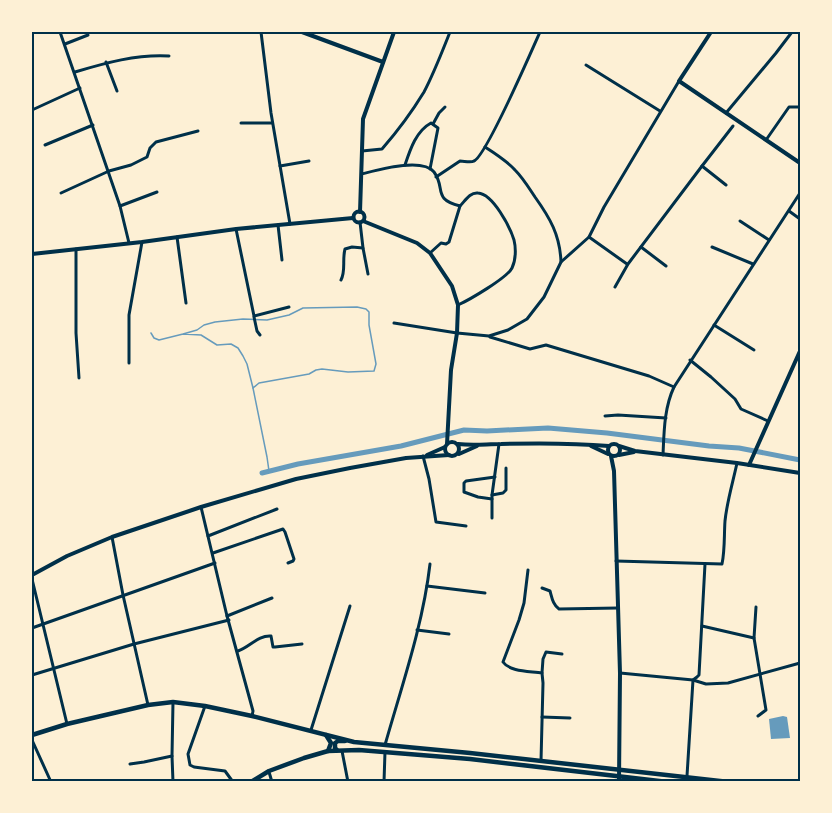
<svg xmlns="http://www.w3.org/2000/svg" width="832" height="813" font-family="Overpass,sans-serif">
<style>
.water{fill:#669bbc}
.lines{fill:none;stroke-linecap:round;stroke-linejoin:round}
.stream{stroke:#669bbc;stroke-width:1.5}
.canal{stroke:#669bbc;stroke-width:5}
.minor{stroke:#003049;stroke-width:3}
.tertiary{stroke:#003049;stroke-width:4}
.primary{stroke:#003049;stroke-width:4.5}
.neatline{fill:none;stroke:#003049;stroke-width:2}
</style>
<rect width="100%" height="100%" fill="#fdf0d5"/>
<path class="water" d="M783,716L787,717L790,738L771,739L769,719Z"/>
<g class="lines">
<g class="stream">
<path d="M151,333L154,338L159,340L183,334L201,335L217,345L231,344L238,348L243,356L247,364L253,388L259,383L309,374L316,370L322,369L348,372L374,371L376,364L369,325V312L366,309L357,307L303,308L289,315L267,320L243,319L215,322L204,325L197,330L183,334"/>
<path d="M253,388L267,457L269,471"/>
</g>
<path class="canal" d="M262,473L298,464L401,446L464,430L487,431L548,428L607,433L709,446L739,448L800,460"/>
<g class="minor">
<path d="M60,32L120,206L129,243"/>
<path d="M261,32L271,113L290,224"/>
<path d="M65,44L88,35"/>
<path d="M106,62L117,91"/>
<path d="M586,65L660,111"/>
<path d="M75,72C105,63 137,54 169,56"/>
<path d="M32,110L80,88"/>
<path d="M726,113L776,53L792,32"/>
<path d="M241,123H272"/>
<path d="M433,124L439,113L445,107"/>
<path d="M766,140L789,107H800"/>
<path d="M45,145L93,125"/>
<path d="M485,147C496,154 507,161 515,170C523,178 529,188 535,197C550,218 560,235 561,262"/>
<path d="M362,151L382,149C396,133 413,110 424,92C434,73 442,52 450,32"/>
<path d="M405,165C410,150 416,131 431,123L438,128L430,169"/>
<path d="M280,166L309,161"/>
<path d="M702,166L733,126"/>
<path d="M362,174C377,170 422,157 434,172C446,188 432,199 460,206C465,201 470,192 478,193C493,194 510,227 514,240C516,248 516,260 512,268C507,278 469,300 458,305"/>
<path d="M436,177L460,161C464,161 471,163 474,161C486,156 532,50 540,32"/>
<path d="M61,193L109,171L131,165L147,157L150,148L156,142L198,131"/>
<path d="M120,206L157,192"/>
<path d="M789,211L800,219"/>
<path d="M740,221L769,240"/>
<path d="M360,222L363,248L368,274"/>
<path d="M278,225L282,260"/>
<path d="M236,229L254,316L289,307"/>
<path d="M177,237L186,303"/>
<path d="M589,237L627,264"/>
<path d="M641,247L666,266"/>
<path d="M712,247L753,264"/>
<path d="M76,249V333L79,378"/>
<path d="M430,253L441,243L446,244L449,242L460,206"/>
<path d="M341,280C346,271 342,260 345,249L352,247L363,248"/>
<path d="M615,287L628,264L702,166L726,185"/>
<path d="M254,317L257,331L260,335"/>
<path d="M394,323L457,333L489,336L508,330L527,319L544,297L561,262L589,237L604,207L679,81"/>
<path d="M714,325L754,350"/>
<path d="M490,337L530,349L546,345L649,376L674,387"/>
<path d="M690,360L711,377L735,399L741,409L768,421"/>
<path d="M129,363V315L142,242"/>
<path d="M605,416L618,415L666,418"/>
<path d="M663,455C664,433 664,408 674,387L800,193"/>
<path d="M423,456L429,479L436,522L466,526"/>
<path d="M492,495L503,493L506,490V468"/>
<path d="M492,499L478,497L464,492V483L466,481L495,477"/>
<path d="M201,507L227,616L253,711L252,716"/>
<path d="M492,518V495L499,444"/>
<path d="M208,536L277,509"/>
<path d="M112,537L123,595L148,705"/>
<path d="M213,553L283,529L285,532L294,559L293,561L288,563"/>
<path d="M616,561L722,564C725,550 724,535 725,521C727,501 733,482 737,463"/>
<path d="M528,570L524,603L519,620L503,662C510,672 530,671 542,673L543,683L541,761"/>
<path d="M32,579L67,724"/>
<path d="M427,586L485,593"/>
<path d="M542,588L550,591C552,598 553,605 559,609L618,608"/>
<path d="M756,607L754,638L766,710L758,716"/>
<path d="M227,616L272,598"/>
<path d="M702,626L754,638"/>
<path d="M32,628L215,563"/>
<path d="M417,630L449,634"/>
<path d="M238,651C250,647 258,635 271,636L273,647H275L302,644"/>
<path d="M542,673L543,659L546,652L562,654"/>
<path d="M620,673L693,680L706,684L728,683L800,663"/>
<path d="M32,675L134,644L229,620"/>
<path d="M205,706L188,754L190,765L194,767L225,771L233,782"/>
<path d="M542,717L570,718"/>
<path d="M311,730L350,606"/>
<path d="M32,740L51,782"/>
<path d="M385,745C402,685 423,625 430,564"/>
<path d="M342,751L348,782"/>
<path d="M130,764L144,762L172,756"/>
<path d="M269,772L272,782"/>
<path d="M687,776L693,680L697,677L699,675L705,564"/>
<path d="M173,782L172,756L173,702"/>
<path d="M384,782L385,752"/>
</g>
<g class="tertiary">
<path d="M302,32L383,62"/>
<path d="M711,32L679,81L800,163"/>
<circle cx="359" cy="217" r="5.5"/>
<path d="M360,212L363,119L394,32"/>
<path d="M363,221L417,243L430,253L452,286L458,305L457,333L451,370L447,444"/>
<path d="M32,254L142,242L236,229L353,218"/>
<circle cx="452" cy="449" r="7"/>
<circle cx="614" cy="450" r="6"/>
<path d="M458,444C474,446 486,444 501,444C537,443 573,443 609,446"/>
<path d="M591,446L608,454"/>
<path d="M619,446L635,451L737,463L800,473"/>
<path d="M459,454L477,446"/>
<path d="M427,455L445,447"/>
<path d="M619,455L634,452"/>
<path d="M611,456L614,471L620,673L619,782"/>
<path d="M749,465L800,351"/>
<path d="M32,575L67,556L112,537L201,507L296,479L350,468L406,458L449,455"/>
</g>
<g class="primary">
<path d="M32,735L67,724L148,705L173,702L205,706L252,716L354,742L470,753L729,782"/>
<path d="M326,735L331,743L328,751"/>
<path d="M337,750L335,748V743L338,741H345"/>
<path d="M251,782L269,771L304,758L328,751L359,750L470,759L668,782"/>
</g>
</g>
<rect width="832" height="813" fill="none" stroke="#fdf0d5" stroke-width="66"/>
<rect x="33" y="33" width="766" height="747" class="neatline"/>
</svg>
